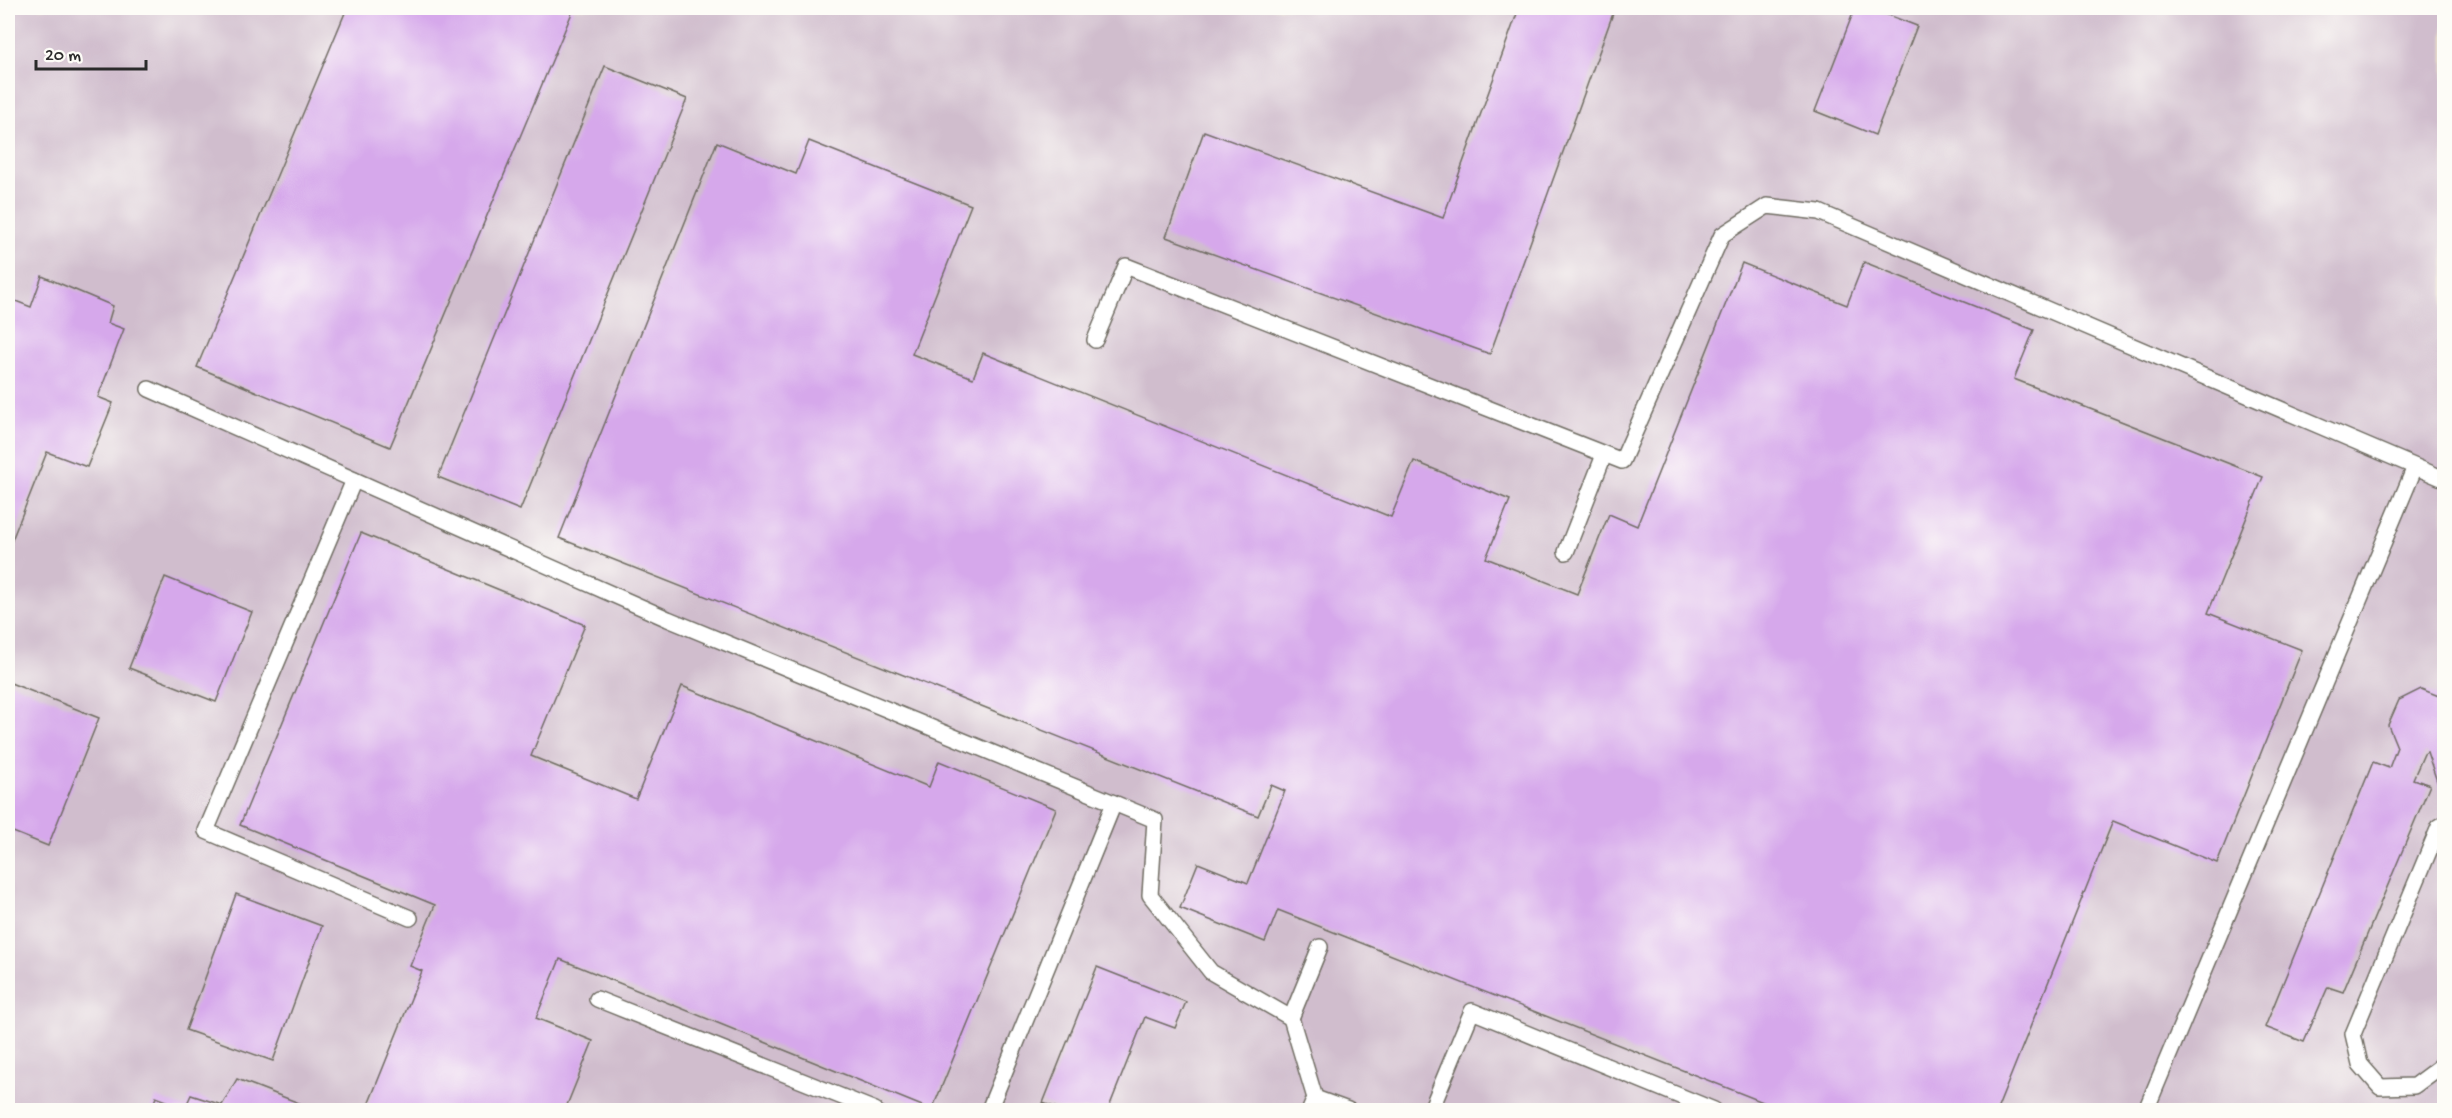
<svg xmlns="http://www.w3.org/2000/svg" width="2452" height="1118" font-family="'Gochi Hand',sans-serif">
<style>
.industrial{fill:#d0bdcd}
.building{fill:#d6a8eb}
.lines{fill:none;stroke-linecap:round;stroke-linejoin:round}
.service-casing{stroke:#6f6c62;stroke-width:18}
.service{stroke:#fff;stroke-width:15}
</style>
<rect width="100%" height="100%" fill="#fdfcf7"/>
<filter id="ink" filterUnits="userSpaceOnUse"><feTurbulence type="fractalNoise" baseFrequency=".0167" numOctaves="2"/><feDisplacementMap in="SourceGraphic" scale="12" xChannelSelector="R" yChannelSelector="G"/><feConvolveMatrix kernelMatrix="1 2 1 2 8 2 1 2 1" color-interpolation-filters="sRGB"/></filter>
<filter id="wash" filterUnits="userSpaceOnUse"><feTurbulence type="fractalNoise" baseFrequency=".008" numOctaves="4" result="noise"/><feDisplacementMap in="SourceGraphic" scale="24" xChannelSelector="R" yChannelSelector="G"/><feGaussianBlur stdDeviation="1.35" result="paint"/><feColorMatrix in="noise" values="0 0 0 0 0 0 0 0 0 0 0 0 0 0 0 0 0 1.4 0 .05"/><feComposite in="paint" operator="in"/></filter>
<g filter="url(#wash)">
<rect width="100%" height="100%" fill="#eee5c7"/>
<rect class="industrial" x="8" y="8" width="2436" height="1102"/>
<g id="blocks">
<g class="building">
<path d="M347,8H574L390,447L197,367Z"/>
<path d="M1519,8H1615L1490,354L1166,237L1204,131L1443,218Z"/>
<path d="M1855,8H1870L1917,26L1875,135L1815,111Z"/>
<path d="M605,66L687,99L520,510L438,477Z"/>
<path d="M809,141L971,205L912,354L973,378L983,353L1391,517L1414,461L1510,500L1486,558L1577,594L1609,514L1637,526L1742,263L1847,305L1864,262L2034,330L2014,379L2263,477L2208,613L2302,650L2217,863L2113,821L1997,1110H1783L1278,910L1265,942L1180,908L1198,863L1248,883L1285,791L1271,785L1258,816L559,538L717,142L796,174Z"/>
<path d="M42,276L113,306L108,323L124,329L98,397L113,403L87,467L47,452L8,550V298L31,307Z"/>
<path d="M361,533L585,625L531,756L636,799L682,686L929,787L939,761L1056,809L932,1110L560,959L536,1018L593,1041L565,1110H366L422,971L410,966L435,905L240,825Z"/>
<path d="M165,577L252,612L216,702L129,668Z"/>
<path d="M8,682L99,718L48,846L8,830Z"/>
<path d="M2421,689L2444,698V795L2442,796L2427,752L2424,754L2413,779L2430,785L2343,992L2328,987L2304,1042L2265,1027L2373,762L2389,768L2397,747L2388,725L2399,700Z"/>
<path d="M236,894L322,926L273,1061L186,1030Z"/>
<path d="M1097,967L1186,1002L1175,1028L1145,1017L1108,1110H1062L1043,1103Z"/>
<path d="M237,1079L317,1110H151L156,1097L185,1108L191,1095L222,1105Z"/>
</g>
</g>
</g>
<g filter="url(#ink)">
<use href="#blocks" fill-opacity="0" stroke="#6f6c62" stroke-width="1.5"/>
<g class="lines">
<defs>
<g id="service">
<path d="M1095,340L1126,266L1622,461L1722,235L1767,206L1819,212L2444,479"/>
<path d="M149,389L668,619L1155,820L1150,895L1211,972L1291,1018L1315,1098"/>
<path d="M354,480L206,831L410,918"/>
<path d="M1566,552L1604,455"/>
<path d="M2444,824L2439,827L2353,1034L2360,1064L2380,1087L2414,1086L2441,1066L2444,1057"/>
<path d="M597,999L875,1110"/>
<path d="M1291,1018L1320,947"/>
<path d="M989,1110L1114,803"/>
<path d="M1310,1110L1315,1098L1348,1110"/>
<path d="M1431,1110L1472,1011L1714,1110"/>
<path d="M2146,1110L2415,467"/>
</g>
</defs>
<use href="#service" class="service-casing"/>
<use href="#service" class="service"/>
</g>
</g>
<rect width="2452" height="1118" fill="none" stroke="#fdfcf7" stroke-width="30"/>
<path d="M36 60v9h110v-9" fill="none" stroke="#2b2b2b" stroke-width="3"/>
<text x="45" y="60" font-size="18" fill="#2b2b2b" stroke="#fdfcf7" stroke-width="4.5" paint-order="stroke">20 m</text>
</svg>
